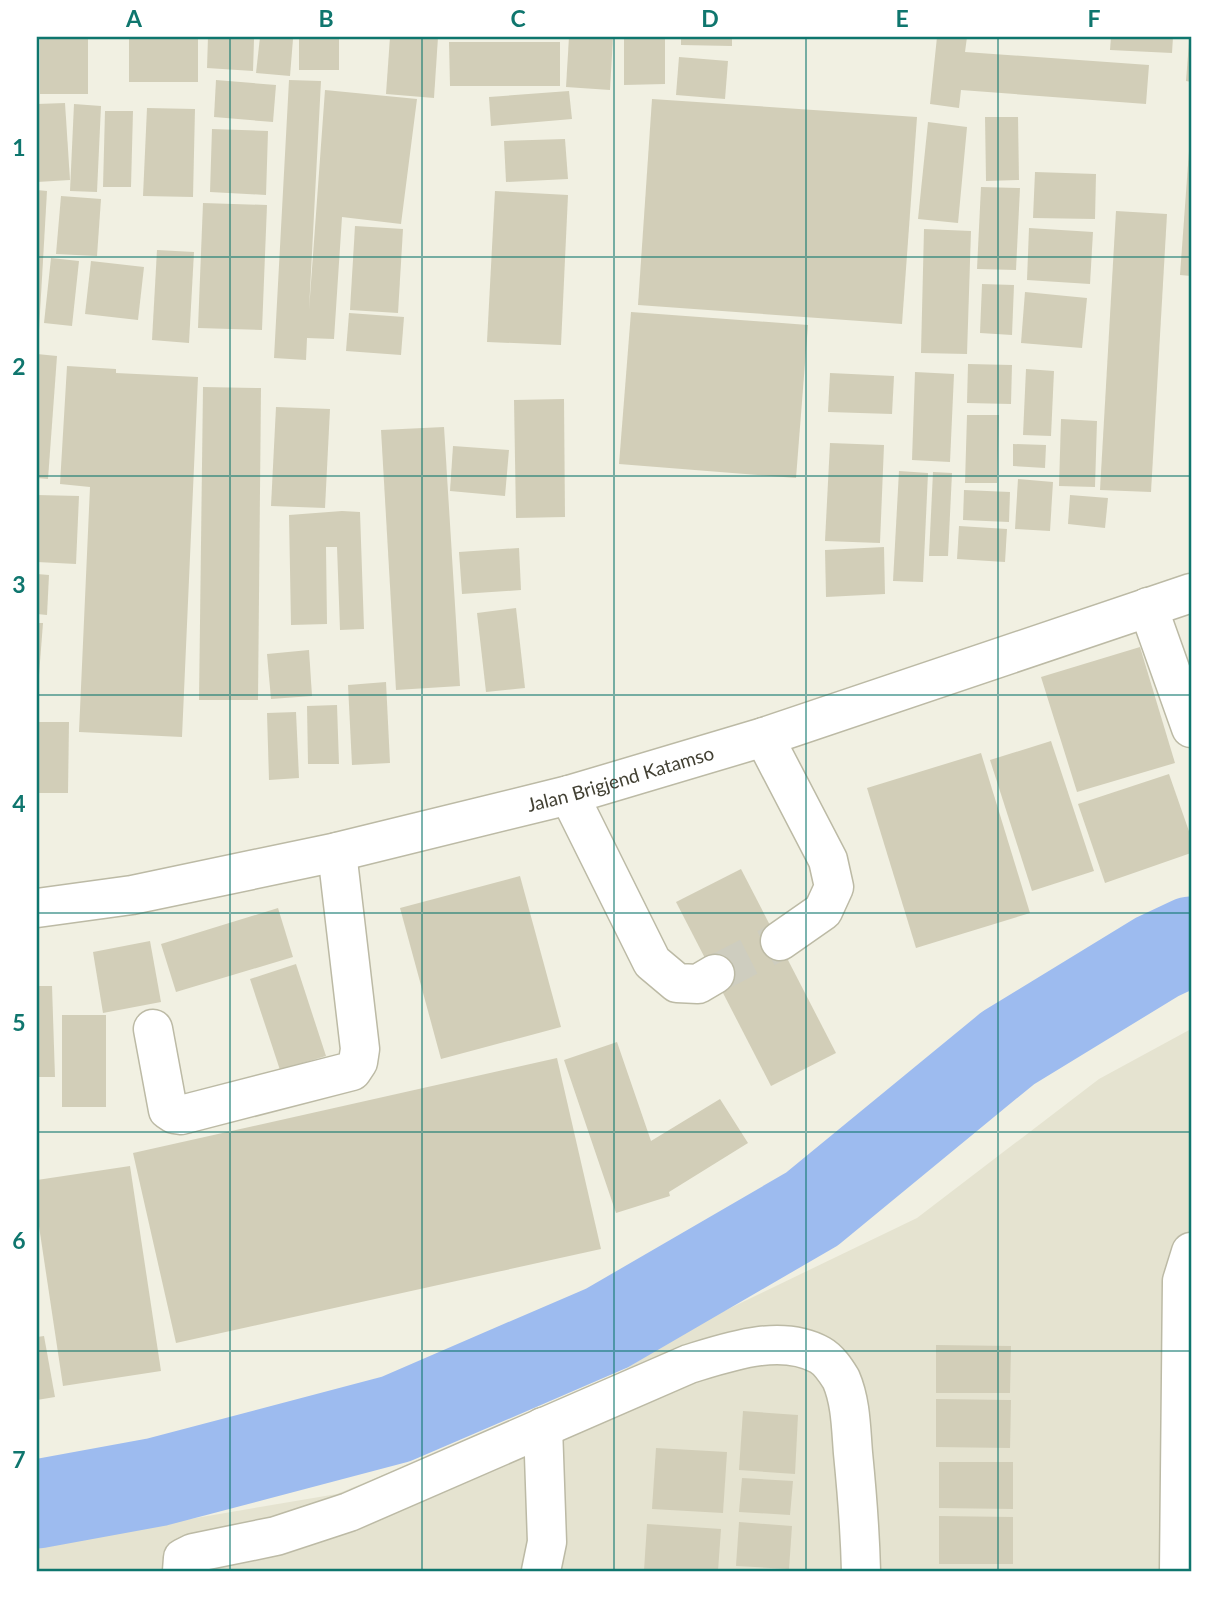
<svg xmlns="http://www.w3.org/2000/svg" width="1228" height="1608" font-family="Lato,sans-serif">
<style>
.residential{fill:#e5e3d0}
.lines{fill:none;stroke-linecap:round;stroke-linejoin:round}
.river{stroke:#9dbbef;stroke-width:89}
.building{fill:#d2ceb8}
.minor-tunnel{stroke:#cecdbf;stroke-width:38;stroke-dasharray:38 19;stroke-linecap:butt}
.minor-casing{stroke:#bcbaa5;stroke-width:41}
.minor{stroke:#fff;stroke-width:38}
.grid{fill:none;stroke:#0f766e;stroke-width:2;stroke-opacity:0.55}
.labels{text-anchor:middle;stroke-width:5;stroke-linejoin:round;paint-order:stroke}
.street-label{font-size:19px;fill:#424033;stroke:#fff}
.neatline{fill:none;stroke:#0f766e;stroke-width:2.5}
.grid-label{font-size:23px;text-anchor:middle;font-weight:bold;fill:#0f766e}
</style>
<rect width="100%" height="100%" fill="#f1f0e2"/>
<path class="residential" d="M1191,1029V1571H37V1545L337,1494L597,1387L697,1324L917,1218L1099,1079Z"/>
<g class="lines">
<path class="river" d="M37,1504L157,1482L396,1419L607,1328L812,1209L1008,1048L1157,957L1191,941"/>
</g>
<g class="building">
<rect x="40" y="37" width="48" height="57"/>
<rect x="129" y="37" width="69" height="45"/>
<path d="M208,37L254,39L253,71L207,68Z"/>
<path d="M260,37L293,39L290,76L256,73Z"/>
<rect x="299" y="37" width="40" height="33"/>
<path d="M390,37H438L434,98L386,94Z"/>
<path d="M569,37H613L610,90L566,87Z"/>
<path d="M624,37H665V84L624,85Z"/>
<path d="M681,37H732V46L681,45Z"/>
<path d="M937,37H967L965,52L1149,65L1146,104L961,90L959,108L930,104Z"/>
<path d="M1111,37H1173L1172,53L1110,50Z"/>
<path d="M449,42H560V86H450Z"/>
<path d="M1189,42H1191V82L1186,81Z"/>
<path d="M679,57L728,61L725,99L676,95Z"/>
<path d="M216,80L276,85L273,122L214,117Z"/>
<path d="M289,80L321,81L309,310L325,90L417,99L401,224L342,217L334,339L307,338L306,360L274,358Z"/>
<path d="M569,91L572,119L491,126L489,97Z"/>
<path d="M652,99L917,117L902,324L638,305Z"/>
<path d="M65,103L70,180L37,182V104Z"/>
<path d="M74,104L101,106L97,192L70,191Z"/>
<path d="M147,108L195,109L193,197L143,196Z"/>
<path d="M105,111H133L131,187H103Z"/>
<path d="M985,117H1018L1019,180L986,181Z"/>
<path d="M928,122L967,127L958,223L918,219Z"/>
<path d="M212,129L268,131L266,195L210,192Z"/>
<path d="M565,139L568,179L506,182L504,141Z"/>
<path d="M1189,151H1191V276L1180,275Z"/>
<path d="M1035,172L1096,174L1095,219L1033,218Z"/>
<path d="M981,187L1020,188L1016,270L977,269Z"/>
<path d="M37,190L47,191L39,330H37Z"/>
<path d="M495,191L568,195L561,345L487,342Z"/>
<path d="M61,196L101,199L97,256L56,254Z"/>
<path d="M203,203L267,205L262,330L198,328Z"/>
<path d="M1116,211L1167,214L1151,492L1100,490Z"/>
<path d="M355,226L403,229L398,313L350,310Z"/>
<path d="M1029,228L1093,232L1090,284L1027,280Z"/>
<path d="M924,229L971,231L967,354L921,353Z"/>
<path d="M157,250L194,252L189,343L152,340Z"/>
<path d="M51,258L79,261L72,326L44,323Z"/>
<path d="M91,261L144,267L138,320L85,314Z"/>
<path d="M982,284L1014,285L1012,335L980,333Z"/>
<path d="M1025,292L1087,298L1082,348L1021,343Z"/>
<path d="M631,312L808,325L796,478L619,464Z"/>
<path d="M349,313L404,317L401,355L346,351Z"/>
<path d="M37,354L57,356L48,479L37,478Z"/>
<path d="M968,364L1012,365L1011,404L967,403Z"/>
<path d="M67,366L116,369V373L198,377L182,737L79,732L90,487L60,484Z"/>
<path d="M1026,369L1054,371L1051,436L1023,435Z"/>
<path d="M915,372L954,374L950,462L912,460Z"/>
<path d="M830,373L894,376L892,414L828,412Z"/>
<path d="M203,387L261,388L258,700H199Z"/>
<path d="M564,399L565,517L516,518L514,400Z"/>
<path d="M276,407L330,409L325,508L271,506Z"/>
<path d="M967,415H999L997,483H965Z"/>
<path d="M1061,419L1097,421L1095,487L1059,486Z"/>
<path d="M444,427L460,686L396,690L381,430Z"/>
<path d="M830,443L884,445L880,543L825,541Z"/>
<path d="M1013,444L1046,445L1045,468L1013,466Z"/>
<path d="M453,446L509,450L505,496L450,491Z"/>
<path d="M899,471L928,473L923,582L893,581Z"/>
<path d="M933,472L952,473L948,556H929Z"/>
<path d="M1018,479L1053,482L1050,531L1015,529Z"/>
<path d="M964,490L1010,492L1009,522L963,520Z"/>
<path d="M37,495L79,496L76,564L37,562Z"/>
<path d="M1070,495L1108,498L1105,528L1068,524Z"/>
<path d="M342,511L360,512L364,629L340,630L337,547H326L327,624L291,625L289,515Z"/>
<path d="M959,526L1007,529L1005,562L957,559Z"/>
<path d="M884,547L885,594L826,597L825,550Z"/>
<path d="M519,548L521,590L462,594L459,552Z"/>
<path d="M37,574L49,575L47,615L37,614Z"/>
<path d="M516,608L525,688L486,692L477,613Z"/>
<path d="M37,623H43L39,675H37Z"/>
<path d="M1140,647L1175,763L1077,792L1041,677Z"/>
<path d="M309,650L312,696L271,699L267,654Z"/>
<path d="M386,682L390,763L352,765L348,685Z"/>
<path d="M337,705L339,764H308L307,706Z"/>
<path d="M296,712L299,778L269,780L267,713Z"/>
<path d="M37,722H69L68,793H37Z"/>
<path d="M1051,741L1094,871L1032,891L990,760Z"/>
<path d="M981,753L1030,913L916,948L867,788Z"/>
<path d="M1169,774L1191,837V853L1105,883L1078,804Z"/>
<path d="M741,869L836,1053L771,1086L676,902Z"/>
<path d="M520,876L561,1027L441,1059L400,908Z"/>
<path d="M278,908L293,957L176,992L161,944Z"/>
<path d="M150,941L161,1002L103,1013L93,952Z"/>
<path d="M296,964L326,1056L280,1070L250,979Z"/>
<path d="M37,986H52L55,1077H37Z"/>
<rect x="62" y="1015" width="44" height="92"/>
<path d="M617,1042L651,1141L720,1099L748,1143L669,1192L670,1196L616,1213L564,1060Z"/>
<path d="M557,1058L601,1249L176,1343L133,1153Z"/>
<path d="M130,1166L161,1371L63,1386L37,1213V1180Z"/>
<path d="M44,1336L55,1397L37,1400V1337Z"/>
<path d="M936,1345L1011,1346L1010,1393H936Z"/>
<path d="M936,1399L1011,1400L1010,1448L936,1447Z"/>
<path d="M743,1411L798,1415L795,1474L739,1470Z"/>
<path d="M656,1448L727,1452L723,1513L652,1509Z"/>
<path d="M939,1462H1013V1509L939,1508Z"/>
<path d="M742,1478L793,1481L790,1515L739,1512Z"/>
<path d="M939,1516L1013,1517V1564H939Z"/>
<path d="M739,1522L792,1526L789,1569L736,1566Z"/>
<path d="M647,1524L721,1529L718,1571H644Z"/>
</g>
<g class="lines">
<path class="minor-tunnel" d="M715,974L780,941"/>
<defs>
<g id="minor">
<path d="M1148,607L1191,728"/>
<path d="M764,737L828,860L834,887L823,911L780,941"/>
<path d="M569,795L652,962L677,983L698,984L715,974"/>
<path id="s1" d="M37,908L132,895L337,852L569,795L764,737L1191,593"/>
<path d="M153,1029L168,1110L174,1114L181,1115L352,1071L358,1062L360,1049L337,852"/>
<path d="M182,1571L183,1558L193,1553L276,1536L349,1512L689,1364C728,1352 781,1333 820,1355C829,1360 836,1371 841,1379C851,1402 851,1429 853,1453C857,1493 860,1532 861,1571"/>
<path d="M541,1571L547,1542L543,1427"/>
<path d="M1179,1571L1182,1281L1191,1252"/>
</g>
</defs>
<use href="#minor" class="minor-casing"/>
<use href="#minor" class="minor"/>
</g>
<path class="grid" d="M230,37V1571M422,37V1571M614,37V1571M806,37V1571M998,37V1571M37,257H1191M37,476H1191M37,695H1191M37,913H1191M37,1132H1191M37,1351H1191"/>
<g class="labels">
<g class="street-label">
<text dy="7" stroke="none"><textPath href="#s1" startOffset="598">Jalan Brigjend Katamso</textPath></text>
</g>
</g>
<rect width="1228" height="1608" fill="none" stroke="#ffffff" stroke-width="77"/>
<rect x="38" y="38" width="1152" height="1532" class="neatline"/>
<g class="grid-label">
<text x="134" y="27">A</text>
<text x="326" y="27">B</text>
<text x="518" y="27">C</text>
<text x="710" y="27">D</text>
<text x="902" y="27">E</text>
<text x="1094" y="27">F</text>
<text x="19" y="156">1</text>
<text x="19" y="375">2</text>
<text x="19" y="593">3</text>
<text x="19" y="812">4</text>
<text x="19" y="1031">5</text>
<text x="19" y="1249">6</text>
<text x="19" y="1468">7</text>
</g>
</svg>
